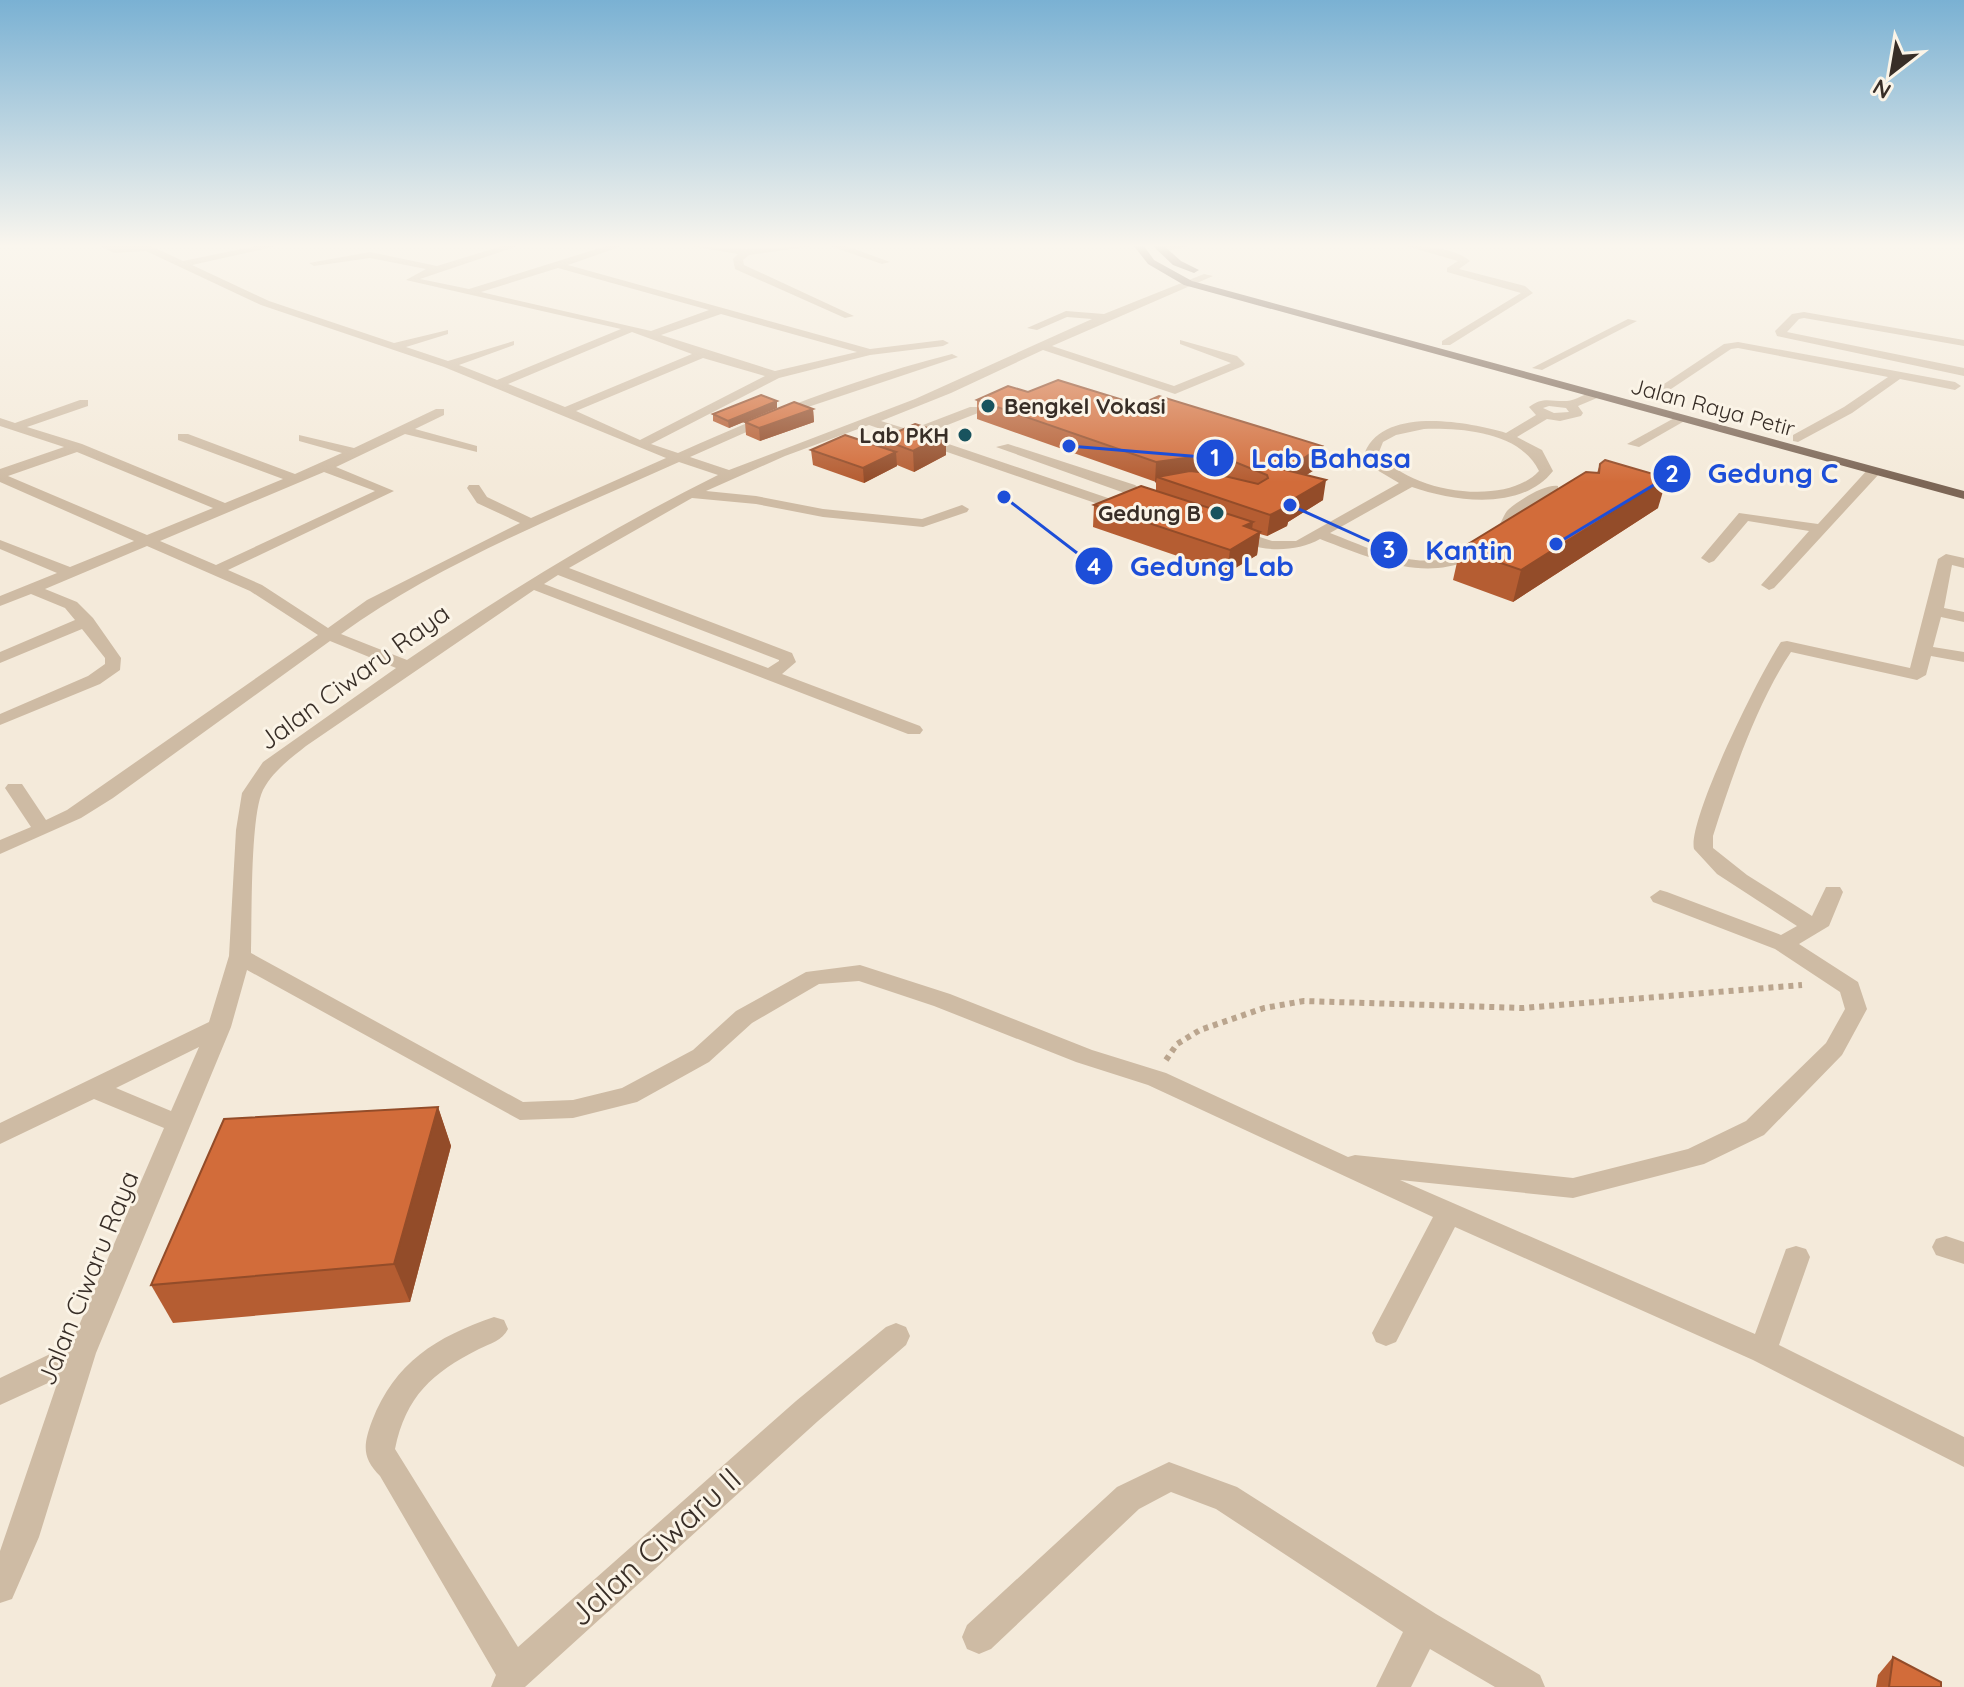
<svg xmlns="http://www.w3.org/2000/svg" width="1964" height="1687" font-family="Quicksand,sans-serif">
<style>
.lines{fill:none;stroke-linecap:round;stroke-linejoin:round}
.path{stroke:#baa58e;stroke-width:6;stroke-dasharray:5 5;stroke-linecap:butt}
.minor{fill:#cebba4;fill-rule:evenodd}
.major{fill:#7c6656;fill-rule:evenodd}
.wall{fill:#b55d32}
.shaded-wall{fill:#934c29}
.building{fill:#d26c3a;stroke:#934c29;stroke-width:2}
.poi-dot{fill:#18535e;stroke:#fbf4e7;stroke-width:3}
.labels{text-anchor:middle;stroke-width:6;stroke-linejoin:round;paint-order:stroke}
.far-poi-label{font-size:22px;font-weight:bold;fill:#382e27;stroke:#fbf4e7;text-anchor:end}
.far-street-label{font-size:22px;fill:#382e27;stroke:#fbf4e7}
.street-label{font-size:26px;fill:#382e27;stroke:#fbf4e7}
.near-street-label{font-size:32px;fill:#382e27;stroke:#fbf4e7}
.leader{fill:none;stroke:#1d4ed8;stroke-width:3}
.callout-dot{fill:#1d4ed8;stroke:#fbf4e7;stroke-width:3}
.mark-label{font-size:24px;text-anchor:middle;font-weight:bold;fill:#fff}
.callout-label{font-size:28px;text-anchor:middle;font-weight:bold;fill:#1d4ed8;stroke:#fbf4e7;stroke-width:6;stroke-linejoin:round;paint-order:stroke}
</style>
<rect width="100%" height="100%" fill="#f4eada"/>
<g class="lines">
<path class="path" d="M1166,1060L1177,1044L1200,1030L1264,1008L1304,1001L1523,1008L1802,985"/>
<g class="minor">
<path d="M100,246H151L183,261L256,246H277L192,265L269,301L394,343L448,330V334L406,347L448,361L514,341V345L459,365L497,380L621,329L406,280L426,269L370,258L314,266L309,263L370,252L437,266L502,246H518L420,279L469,289L606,246H622L568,265L870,349L943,340L949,343L943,346L870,355L779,378L651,444L678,453C767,413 857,378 952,354L958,357L787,414L690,457L729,470L915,399L1092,319L1067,317L1037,330L1027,328L1066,311L1104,314L1204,274L1213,276L1052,346L1174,386L1231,363L1180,344V340L1237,356L1245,364L1243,366L1175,394L1043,350L951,393L881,421L910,430L970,407H978V413L922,435L1108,498L1125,501L1133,496L996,447L1008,444L1135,485L1148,495C1137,513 1119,509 1101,505L869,425L785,456L706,491L756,496L823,509L922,519L962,505L969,509L967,512L923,527L823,517L756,504L692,498L569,568L792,653L796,662L782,674L920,726L923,730L920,734H908L534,590L306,746C290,759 273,771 263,790C250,816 252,918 251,953L523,1102L573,1100L622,1088L693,1050L736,1011L806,972L860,965L950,994L1092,1050L1166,1073L1348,1157L1355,1155L1573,1178L1688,1149L1746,1121L1826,1043L1845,1009L1840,992L1775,949L1653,902L1650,897L1660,890L1667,892L1781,935L1797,926L1717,874L1694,849C1687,820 1761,671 1781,642L1787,641L1910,668L1938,559L1946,554L1964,558V568L1952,565L1944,608L1964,612V622L1941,617L1933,647L1964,652V662L1931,656L1926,675L1917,680L1791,652C1757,703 1732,776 1713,836V848L1747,875L1812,916L1826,887H1840L1843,892L1829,926L1799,944L1858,982L1867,1009L1842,1055L1764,1135L1704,1164L1573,1198L1400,1180L1755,1334L1786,1249L1796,1246L1806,1249L1810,1257L1779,1345L1964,1437V1467L1753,1360L1455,1227L1396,1342L1386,1346L1376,1342L1372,1333L1433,1217L1148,1085L1076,1062L934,1006L859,981L819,984L752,1023L709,1062L637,1102L573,1118L520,1120L247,970L231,1027L96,1353L39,1537L12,1599L0,1603V1551L59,1378L0,1405V1378L71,1344L164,1128L94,1099L0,1144V1123L209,1022L229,956L236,830L242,793L263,762L396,668L330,641L113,798L81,818L0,854V840L31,827L5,788L8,784H22L46,820L67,810L318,635L250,591L147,546L45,589L77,602L93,618L121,658L120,670L100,684L0,725V714L88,676L105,664V658L82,629L0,663V652L75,620L65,608L31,594L0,606V596L57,573L0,549V540L70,567L134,541L0,482V469L64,447L0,426V418L15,423L80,400H88V406L27,427L82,444L225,503L283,479L178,440V434H188L295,474L342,453L299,441V435L354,448L436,409H444V415L415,429L477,446V452L405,434L336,467L394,491L228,570L262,585L328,628L367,600L520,523L477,503L467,488L469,485H479L487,497L531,518L666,458L444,367L261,305L146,251L114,253ZM558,268L709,310L651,331L481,292ZM721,314L857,352L775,371L661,335ZM632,332L692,354L565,407L508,384ZM703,358L765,376L640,440L576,411ZM77,452L213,508L147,535L8,476ZM679,462L718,475C609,529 507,592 407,660L341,634C439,563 568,512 679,462ZM324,472L375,491L216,565L160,541ZM558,575L779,660V661L768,668L544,584ZM199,1047L171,1111L116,1088Z"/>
<path d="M690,246L746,249L813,246L749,255L743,260L744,265L854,316L845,318L735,269L733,259L738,254Z"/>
<path d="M830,246H846L890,262L882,264Z"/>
<path d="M1159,246H1190L1160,252L1155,249Z"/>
<path d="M1406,246C1426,246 1455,248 1470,261L1459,269L1525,286L1533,293L1450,345H1442V341L1521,293L1447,272V268L1458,261Z"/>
<path d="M1804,312L1964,340V346L1804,318L1799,319L1787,332L1964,368V376L1777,336L1775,331L1792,314Z"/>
<path d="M1628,319L1637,321L1542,370L1532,368Z"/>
<path d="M1738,342L1955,382L1961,386L1955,390L1900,379L1852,413L1798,442L1793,441V435L1844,407L1888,377L1738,348L1731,349L1653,401L1643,398L1724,344Z"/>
<path d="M1593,391L1597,392V398L1578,406L1583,413L1581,416L1560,421L1547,419L1517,437L1542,450L1553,471C1522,511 1455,502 1412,487L1330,533C1364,546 1400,564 1437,560C1455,558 1483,542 1496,529C1502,524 1503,514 1509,509C1519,500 1545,484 1558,486V492C1546,499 1530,505 1520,514C1514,520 1513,530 1507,535C1447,592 1385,564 1320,539C1293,554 1252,553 1228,533L1235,529L1272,541H1296L1399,483L1377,470L1365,452C1385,406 1468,422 1506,433L1536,415L1529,407C1543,396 1552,402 1567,401C1576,400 1585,394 1593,391ZM1549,406L1566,408L1569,412L1554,413L1543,408ZM1424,429C1463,428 1520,432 1539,471C1505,508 1406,492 1379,452L1383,442L1396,435Z"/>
<path d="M1678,416L1688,419L1639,447L1627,444Z"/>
<path d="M1874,467L1881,471L1879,474L1774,588L1769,590L1761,585L1809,531L1748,521L1714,561L1709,563L1701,558L1739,513L1818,524L1869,468Z"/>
<path d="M1946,1236L1964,1242V1264L1936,1255L1932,1247L1936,1239Z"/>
<path d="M494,1317L504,1320L508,1329C502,1341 491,1343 479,1349C432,1373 406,1396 395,1449L518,1647L796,1401L886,1327L896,1323L906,1327L910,1336L906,1345L818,1421L525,1687H491L496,1675L380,1476C362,1458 363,1445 372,1421C395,1362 436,1337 494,1317Z"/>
<path d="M1169,1462L1237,1487L1436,1614L1540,1675L1545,1687H1495L1430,1649L1411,1687H1376L1403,1632L1216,1509L1171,1492L1139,1509L991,1649L979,1654L967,1649L962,1637L967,1625L1117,1487Z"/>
</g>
<g class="major">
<path d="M1134,246H1144L1154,260L1192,281L1964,491V499L1184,285L1148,264Z"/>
<path d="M1153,246H1164L1181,261L1199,270L1194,273L1173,265Z"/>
</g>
</g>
<g class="wall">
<path d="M1028,392L1139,405L1322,446L1319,467L1306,475L1323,500L1288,522L1287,526L1267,536L1260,534L1257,555L1227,573L1093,527L1094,505L1156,490V482L977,419V400Z"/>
<path d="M777,401V408L729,428L713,421V414Z"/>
<path d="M813,409L814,422L760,441L746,435L745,422Z"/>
<path d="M946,434V455L914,472L897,465V466L864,483L813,465L811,450L881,447V439Z"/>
<path d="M1600,464L1658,508L1513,602L1453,580L1460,549L1597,473Z"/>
<path d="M438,1107L451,1146L410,1302L173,1323L151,1285Z"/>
<path d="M1893,1657L1941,1687H1876L1878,1675Z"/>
</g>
<g class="shaded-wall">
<path d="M777,401V408L729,428L728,421Z"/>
<path d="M813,409L814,422L760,441L759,428Z"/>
<path d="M946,434V455L914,472L913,451Z"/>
<path d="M1322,446L1319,467L1283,490L1286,470Z"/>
<path d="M896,452L897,466L864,483L863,468Z"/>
<path d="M1200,456L1198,476L1157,477L1156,482L1155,483L1156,462Z"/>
<path d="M1667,478L1658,508L1513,602L1521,570Z"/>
<path d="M1326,480L1323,500L1288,522L1287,526L1267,536L1270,515L1285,504Z"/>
<path d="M1253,522L1251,537L1260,532L1257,555L1227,573L1230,550L1244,526Z"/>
<path d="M438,1107L451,1146L410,1302L394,1264Z"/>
</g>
<g class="building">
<path d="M1058,380L1139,405L1159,396L1322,446L1286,470L1326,480L1285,504L1290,505L1270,515L1157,477L1190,471L1216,474L1258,484L1268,478L1267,475L1235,462L1200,456L1156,462L977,400L1008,386L1028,392Z"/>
<path d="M761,395L777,401L728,421L713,414Z"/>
<path d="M794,402L813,409L759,428L745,422Z"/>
<path d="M915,424L946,434L913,451L881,439Z"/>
<path d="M845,435L896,452L863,468L811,450Z"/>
<path d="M1605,460L1667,478L1521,570L1460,549L1586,472L1599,473L1600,464Z"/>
<path d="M1141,486L1253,522L1244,526L1260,532L1230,550L1094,505Z"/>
<path d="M438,1107L394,1264L151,1285L224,1119Z"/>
<path d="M1893,1657L1941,1682V1687H1889Z"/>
</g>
<linearGradient id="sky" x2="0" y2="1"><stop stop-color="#7ab1d3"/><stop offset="0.51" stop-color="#faf6ee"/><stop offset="1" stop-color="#faf6ee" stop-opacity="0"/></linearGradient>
<rect width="1964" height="482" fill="url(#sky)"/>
<g class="poi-dot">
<circle cx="988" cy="406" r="8"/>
<circle cx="965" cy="435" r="8"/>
<circle cx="1217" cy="513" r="8"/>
</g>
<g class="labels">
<g class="far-poi-label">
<text x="1004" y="414" text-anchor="start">Bengkel Vokasi</text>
<text x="949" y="443">Lab PKH</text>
<text x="1201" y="521">Gedung B</text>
</g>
<g class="far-street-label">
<text transform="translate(1713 407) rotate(15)" y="8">Jalan Raya Petir</text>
</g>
<g class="street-label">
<text transform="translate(354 677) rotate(-36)" y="9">Jalan Ciwaru Raya</text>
<text transform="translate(88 1278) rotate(-68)" y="9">Jalan Ciwaru Raya</text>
</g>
<g class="near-street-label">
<text transform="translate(655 1547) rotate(-42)" y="11">Jalan Ciwaru II</text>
</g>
</g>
<path class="leader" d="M1069 446L1215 458M1556 544L1672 474M1290 505L1389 550M1004 497L1094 566"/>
<g class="callout-dot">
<circle cx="1069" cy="446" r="8"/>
<circle cx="1556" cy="544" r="8"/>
<circle cx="1290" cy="505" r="8"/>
<circle cx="1004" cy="497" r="8"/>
<circle cx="1215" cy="458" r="20"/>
<circle cx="1672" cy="474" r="20"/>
<circle cx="1389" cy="550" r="20"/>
<circle cx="1094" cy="566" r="20"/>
</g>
<g class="mark-label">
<text x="1215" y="466">1</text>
<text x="1672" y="482">2</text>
<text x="1389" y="558">3</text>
<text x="1094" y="575">4</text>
</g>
<g class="callout-label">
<text x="1331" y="468">Lab Bahasa</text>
<text x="1773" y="483">Gedung C</text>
<text x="1469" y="560">Kantin</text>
<text x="1212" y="576">Gedung Lab</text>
</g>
<g transform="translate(1892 72) rotate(211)" stroke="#fbf4e7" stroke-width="6" paint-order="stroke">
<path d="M0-6L14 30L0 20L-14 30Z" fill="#382e27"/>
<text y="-12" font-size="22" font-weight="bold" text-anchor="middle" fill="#382e27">N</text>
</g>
</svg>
